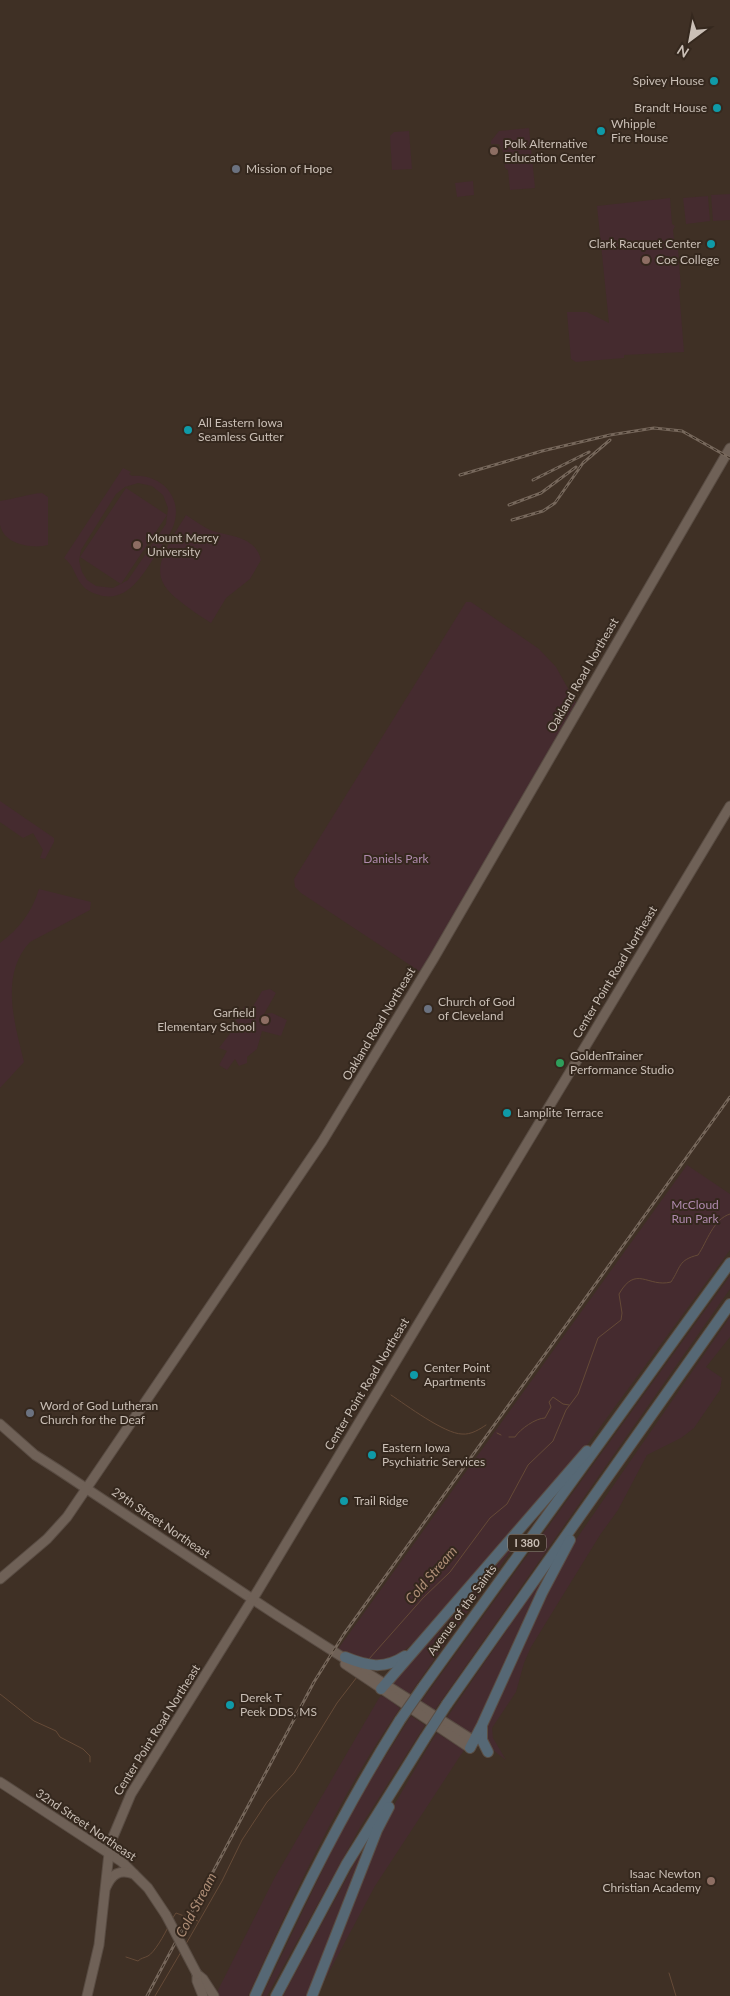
<svg xmlns="http://www.w3.org/2000/svg" width="730" height="1996" font-family="Lato,sans-serif">
<style>
.green{fill:#452b2f;fill-rule:evenodd}
.lines{fill:none;stroke-linecap:round;stroke-linejoin:round}
.stream{stroke:#654a37;stroke-width:1}
.major-casing{stroke:#594c43;stroke-width:11}
.highway-casing{stroke:#5a4e44;stroke-width:12}
.major{stroke:#6f6157;stroke-width:9}
.highway{stroke:#566875;stroke-width:10}
.rail-casing{stroke:#76675b;stroke-width:3}
.rail{stroke:#35281e;stroke-width:1;stroke-dasharray:4;stroke-linecap:butt}
.major-bridge-casing{stroke:#594c43;stroke-width:11;stroke-linecap:butt}
.highway-bridge-casing{stroke:#5a4e44;stroke-width:12;stroke-linecap:butt}
.major-bridge{stroke:#6f6157;stroke-width:9}
.highway-bridge{stroke:#566875;stroke-width:10}
.culture-dot{fill:#0f9aa8;stroke:#35281e;stroke-width:2}
.education-dot{fill:#8d6e63;stroke:#35281e;stroke-width:2}
.worship-dot{fill:#6b7280;stroke:#35281e;stroke-width:2}
.leisure-dot{fill:#2e9e5b;stroke:#35281e;stroke-width:2}
.labels{text-anchor:middle;stroke-width:4;stroke-linejoin:round;paint-order:stroke}
.shield{fill:#35281e;stroke:#9d9288;stroke-width:1}
.shield-label{font-size:11px;font-weight:bold;fill:#cabfb6}
.poi-label{font-size:12px;fill:#cabfb6;stroke:#35281e;text-anchor:start}
.street-label{font-size:12px;fill:#cabfb6;stroke:#35281e}
.park-label{font-size:12px;fill:#af8aad;stroke:#35281e}
.water-label{font-size:14px;font-style:italic;fill:#ad8d76;stroke:#35281e}
</style>
<rect width="100%" height="100%" fill="#3f3025"/>
<g class="green">
<path d="M529,128L535,188L510,190L508,170L505,168L503,152L499,144H491V141L499,131Z"/>
<path d="M409,131L412,169L392,170L390,136L394,132Z"/>
<path d="M473,181L474,195L457,197L455,183Z"/>
<path d="M730,194V220L713,221L711,195Z"/>
<path d="M708,196L710,221L686,224L683,198Z"/>
<path d="M670,198L672,224L675,226L673,230L675,248L678,249L681,288L679,289L684,352L624,355V358L576,362L571,359L567,312H587L609,323L597,206Z"/>
<path d="M123,468L131,472L129,474L132,476C157,473 181,493 175,520C173,531 165,541 159,550C144,572 128,606 96,594C74,587 78,568 64,558ZM138,483L152,486L163,495L168,508L166,524L128,580L113,588L96,586L87,580L82,572L79,561L81,550L116,494L125,487Z"/>
<path d="M126,488L167,515L121,584L80,557Z"/>
<path d="M42,493L48,497V545C33,549 4,545 0,525C0,518 0,508 0,501C15,499 27,494 42,493Z"/>
<path d="M186,515C194,520 202,526 210,530C229,537 255,535 261,560L250,579L226,598L211,623C151,583 146,578 186,515Z"/>
<path d="M466,602H471L539,649L556,667L576,703L423,969L419,971L301,893L295,887L294,879Z"/>
<path d="M0,801L54,838V842L45,859L40,858L43,850L33,833L23,838L0,822Z"/>
<path d="M39,889L91,902L90,910L30,942C0,974 14,1022 24,1062L0,1088V943C19,929 32,912 39,889Z"/>
<path d="M270,989L276,993L264,1014L272,1013L287,1020L281,1036L262,1031L257,1049L247,1057V1063L239,1066L235,1059L227,1070L219,1065L227,1051L219,1048L238,1023L235,1020L245,1006L251,1010L262,991Z"/>
<path d="M687,1165L730,1194V1250L587,1445L413,1643C389,1666 366,1666 338,1649Z"/>
<path d="M730,1276V1289L434,1711L421,1702Z"/>
<path d="M730,1317V1337L706,1367L722,1378L720,1390L694,1428L681,1438L647,1455L618,1510L600,1535L531,1647L524,1663L516,1692L492,1728L493,1738L506,1760C494,1751 482,1743 485,1727L568,1551Z"/>
<path d="M516,1540L518,1541L409,1695L392,1684V1681L443,1628Z"/>
<path d="M539,1583L542,1585L473,1736L446,1719Z"/>
<path d="M382,1695L401,1707L387,1698L400,1708C338,1798 293,1897 248,1996H217L216,1994L275,1877L379,1698L381,1696L387,1698Z"/>
<path d="M411,1716L425,1725L359,1829L267,1996H262L351,1811Z"/>
<path d="M438,1731L464,1749V1750L375,1886L322,1985L320,1984L373,1847L390,1812L431,1742L437,1733L463,1749Z"/>
<path d="M359,1855L362,1856L308,1996H283Z"/>
</g>
<g class="lines">
<g class="stream">
<path d="M391,1395C406,1405 445,1434 462,1434C471,1435 480,1429 486,1425"/>
<path d="M497,1433L501,1435"/>
<path d="M509,1437H515C520,1429 536,1418 545,1418L551,1407L549,1402L553,1397L563,1404L569,1405"/>
<path d="M369,1659L423,1598L450,1572L490,1518L507,1504L528,1465L553,1441L566,1410L578,1394L598,1338L621,1320L622,1313L619,1294C636,1264 648,1288 671,1282C681,1267 678,1260 698,1255C707,1242 713,1219 730,1214"/>
<path d="M0,1694L34,1721L56,1731L60,1737L83,1749L90,1756V1762"/>
<path d="M172,1919L176,1913L198,1921"/>
<path d="M186,1944L222,1881L242,1840L267,1802L294,1773L337,1703L357,1677"/>
<path d="M126,1957L138,1961C141,1958 144,1958 148,1956C154,1953 165,1934 168,1927"/>
<path d="M669,1973L676,1996"/>
<path d="M155,1996L181,1952"/>
</g>
<defs>
<g id="major">
<path d="M0,1424L35,1455L57,1469L278,1616L474,1741"/>
<path d="M0,1579L47,1539L67,1517L322,1142L434,958L730,448"/>
<path d="M345,1664L470,1748"/>
<path d="M0,1782L122,1862L148,1888L166,1915"/>
<path d="M106,1887C112,1874 119,1869 134,1874"/>
<path d="M197,1974L203,1979L214,1996"/>
<path d="M197,1974V1981L203,1996"/>
<path d="M87,1996L99,1945L110,1844L131,1794L257,1592L730,806"/>
</g>
<g id="highway">
<path d="M345,1657C367,1666 384,1670 405,1656"/>
<path d="M423,1687L730,1263"/>
<path d="M381,1689L587,1451"/>
<path d="M447,1704L730,1304"/>
<path d="M482,1727V1740L488,1752"/>
<path d="M470,1748L482,1725L542,1593L570,1540"/>
<path d="M255,1996C298,1901 344,1809 400,1720"/>
<path d="M276,1996L346,1865L425,1738"/>
<path d="M312,1996L377,1830L389,1807"/>
</g>
</defs>
<use href="#major" class="major-casing"/>
<use href="#highway" class="highway-casing"/>
<use href="#major" class="major"/>
<use href="#highway" class="highway"/>
<defs>
<g id="rail">
<path d="M460,475L542,451L610,435L654,428L682,431L730,458"/>
<path d="M533,480L589,452"/>
<path d="M509,505L541,493L576,467"/>
<path d="M512,520L543,511L555,503L583,463L610,440"/>
<path d="M147,1996L314,1682L344,1634L730,1097"/>
</g>
</defs>
<use href="#rail" class="rail-casing"/>
<use href="#rail" class="rail"/>
<defs>
<path id="major-bridge" d="M166,1915L197,1974"/>
<g id="highway-bridge">
<path d="M400,1720L423,1687"/>
<path d="M425,1738L447,1704"/>
</g>
</defs>
<use href="#major-bridge" class="major-bridge-casing"/>
<use href="#highway-bridge" class="highway-bridge-casing"/>
<use href="#major-bridge" class="major-bridge"/>
<use href="#highway-bridge" class="highway-bridge"/>
</g>
<g class="culture-dot">
<circle cx="714" cy="81" r="5"/>
<circle cx="717" cy="108" r="5"/>
<circle cx="601" cy="131" r="5"/>
<circle cx="711" cy="244" r="5"/>
<circle cx="188" cy="430" r="5"/>
<circle cx="507" cy="1113" r="5"/>
<circle cx="414" cy="1375" r="5"/>
<circle cx="372" cy="1455" r="5"/>
<circle cx="344" cy="1501" r="5"/>
<circle cx="230" cy="1705" r="5"/>
</g>
<g class="education-dot">
<circle cx="494" cy="151" r="5"/>
<circle cx="646" cy="260" r="5"/>
<circle cx="137" cy="545" r="5"/>
<circle cx="265" cy="1020" r="5"/>
<circle cx="711" cy="1881" r="5"/>
</g>
<g class="worship-dot">
<circle cx="236" cy="169" r="5"/>
<circle cx="428" cy="1009" r="5"/>
<circle cx="30" cy="1413" r="5"/>
</g>
<circle class="leisure-dot" cx="560" cy="1063" r="5"/>
<g class="labels">
<rect class="shield" x="508" y="1534.5" width="38" height="17" rx="4"/>
<g class="shield-label">
<text x="527" y="1547">I 380</text>
</g>
<g class="poi-label">
<text x="704" y="85" text-anchor="end">Spivey House</text>
<text x="707" y="112" text-anchor="end">Brandt House</text>
<text x="611" y="128">Whipple<tspan x="611" dy="14">Fire House</tspan></text>
<text x="504" y="148">Polk Alternative<tspan x="504" dy="14">Education Center</tspan></text>
<text x="246" y="173">Mission of Hope</text>
<text x="701" y="248" text-anchor="end">Clark Racquet Center</text>
<text x="656" y="264">Coe College</text>
<text x="198" y="427">All Eastern Iowa<tspan x="198" dy="14">Seamless Gutter</tspan></text>
<text x="147" y="542">Mount Mercy<tspan x="147" dy="14">University</tspan></text>
<text x="438" y="1006">Church of God<tspan x="438" dy="14">of Cleveland</tspan></text>
<text x="255" y="1017" text-anchor="end">Garfield<tspan x="255" dy="14">Elementary School</tspan></text>
<text x="570" y="1060">GoldenTrainer<tspan x="570" dy="14">Performance Studio</tspan></text>
<text x="517" y="1117">Lamplite Terrace</text>
<text x="424" y="1372">Center Point<tspan x="424" dy="14">Apartments</tspan></text>
<text x="40" y="1410">Word of God Lutheran<tspan x="40" dy="14">Church for the Deaf</tspan></text>
<text x="382" y="1452">Eastern Iowa<tspan x="382" dy="14">Psychiatric Services</tspan></text>
<text x="354" y="1505">Trail Ridge</text>
<text x="240" y="1702">Derek T<tspan x="240" dy="14">Peek DDS, MS</tspan></text>
<text x="701" y="1878" text-anchor="end">Isaac Newton<tspan x="701" dy="14">Christian Academy</tspan></text>
</g>
<g class="street-label">
<text transform="translate(583 675) rotate(-60)" y="4">Oakland Road Northeast</text>
<text transform="translate(615 972) rotate(-59)" y="4">Center Point Road Northeast</text>
<text transform="translate(379 1024) rotate(-59)" y="4">Oakland Road Northeast</text>
<text transform="translate(367 1384) rotate(-59)" y="4">Center Point Road Northeast</text>
<text transform="translate(161 1523) rotate(34)" y="4">29th Street Northeast</text>
<text transform="translate(462 1610) rotate(-54)" y="4">Avenue of the Saints</text>
<text transform="translate(157 1730) rotate(-58)" y="4">Center Point Road Northeast</text>
<text transform="translate(86 1825) rotate(34)" y="4">32nd Street Northeast</text>
</g>
<g class="park-label">
<text x="396" y="863">Daniels Park</text>
<text x="695" y="1209">McCloud<tspan x="695" dy="14">Run Park</tspan></text>
</g>
<g class="water-label">
<text transform="translate(431 1575) rotate(-49)" y="5">Cold Stream</text>
<text transform="translate(196 1905) rotate(-62)" y="5">Cold Stream</text>
</g>
</g>
<g transform="translate(690 40) rotate(212)" stroke="#35281e" stroke-width="4" paint-order="stroke">
<path d="M0-4L9 19L0 12L-9 19Z" fill="#cabfb6"/>
<text y="-8" font-size="14" font-weight="bold" text-anchor="middle" fill="#cabfb6">N</text>
</g>
</svg>
